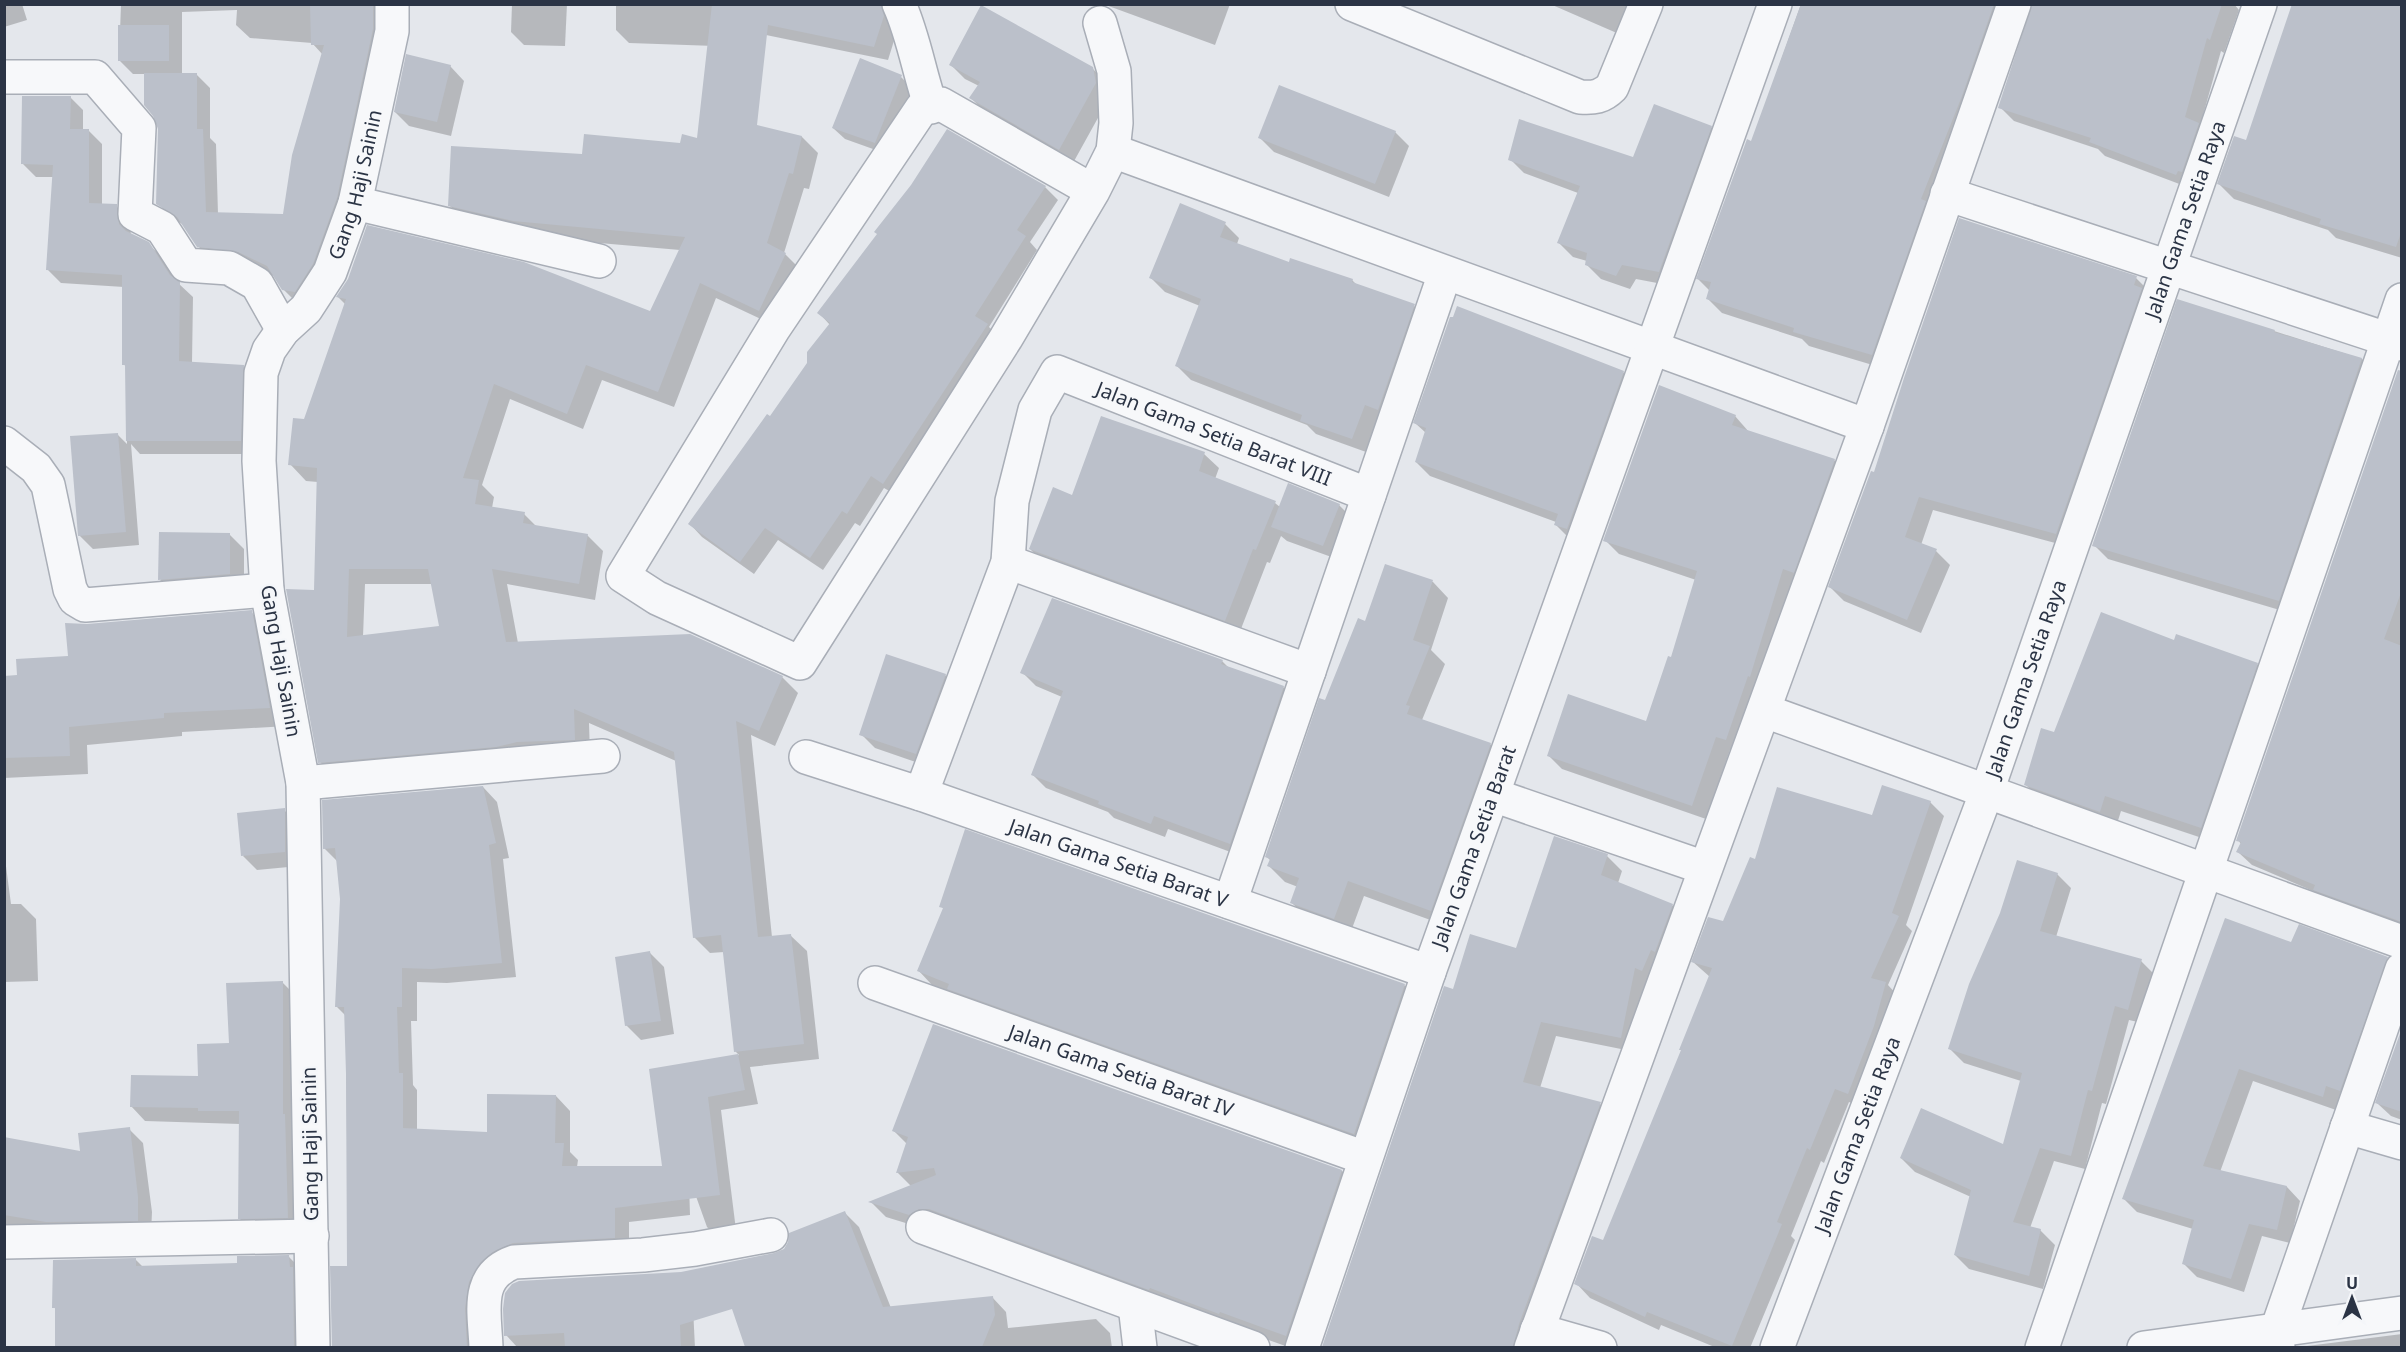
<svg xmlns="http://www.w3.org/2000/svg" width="2406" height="1352" font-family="'Noto Sans',sans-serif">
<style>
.shadow{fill:#0003;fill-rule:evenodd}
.building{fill:#bbc0ca;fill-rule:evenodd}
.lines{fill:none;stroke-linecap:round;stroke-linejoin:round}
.minor-casing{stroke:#a9aeb7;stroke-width:36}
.minor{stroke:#f7f8fa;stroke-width:33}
.labels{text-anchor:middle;stroke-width:5;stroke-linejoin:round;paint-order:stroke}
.street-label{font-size:20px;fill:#2b3445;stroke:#f4f6f9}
</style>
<rect width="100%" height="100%" fill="#e4e7ec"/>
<g class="shadow">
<path d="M4,4H22L27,20L4,27Z"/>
<path d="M121,4H386L350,212L297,303L283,289L274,276L253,265L212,260L198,246L184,225L171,217L158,203L159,129L146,74H133L119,60ZM237,10L236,25L250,38L312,43L323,55L285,216L218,214L216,144L210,138V88L196,74H182V12Z"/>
<path d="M512,4H567L565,46L524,45L511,32Z"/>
<path d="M616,4H715V46L629,43L616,30Z"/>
<path d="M756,4H890L897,31L888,60L766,35Z"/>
<path d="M1103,4H1230L1215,45Z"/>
<path d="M1550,4H1632L1619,34Z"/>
<path d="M1801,4H2015L1886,369L1809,346L1802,339L1722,313L1708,299L1710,291L1698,279L1752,142Z"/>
<path d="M2034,4H2234L2239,10L2224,53L2221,51L2200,126L2212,138L2190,188L2105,156L2098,149L2014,121L2000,107Z"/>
<path d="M2402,4V258L2336,238L2328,230L2234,199L2219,184L2246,142Z"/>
<path d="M951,65L1092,68L1107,83L1109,98L1073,163L985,112L971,98L979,86L965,79Z"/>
<path d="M450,66L464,81L451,136L409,126L395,112Z"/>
<path d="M901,77L912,88L887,154L845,139L833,128Z"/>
<path d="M70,97L83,110V131H89L102,144V205L116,206L129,219L131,235L148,244L162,257L178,283L193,297L192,363L243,366L256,379L253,454H140L131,444L139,545L93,549L79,535L117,434L127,444V367L123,364L124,287L61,283L48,270L54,177H36L23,164Z"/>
<path d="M732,120L802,137L818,153L809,189L804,188L784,253L801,270L776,326L716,298L674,407L602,380L583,429L510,399L482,485L494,497L492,508L524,514L537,527L587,535L603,551L595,600L507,584L518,643L782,677L798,693L775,746L751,735L772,937L790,935L807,951L819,1059L750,1067L758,1104L721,1110L737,1238L721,1241L707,1227L651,1071L739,1055L735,1051L724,952L710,953L694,937L676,761L589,723L590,755L336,778L320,762L315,591L318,482L306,481L290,464L346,305L338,297L650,313L680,250L530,237L465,221L449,205L583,155L702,146ZM365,584H432L441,627L363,637Z"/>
<path d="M1711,127L1725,141L1673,286L1636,279L1630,289L1601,279L1587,265V261L1573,257L1559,243L1578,193L1524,173L1510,159H1634Z"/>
<path d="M1395,132L1409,146L1389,197L1274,152L1260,138Z"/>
<path d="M1045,187L1058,200L1030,242L1037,250L989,327L1000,338L896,495L884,488L860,526L855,523L823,570L778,540L754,574L702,537L690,524L771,418L808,363L830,325L819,313Z"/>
<path d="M1225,224L1239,238L1237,244L1290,264L1352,280L1358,286L1414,306L1428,320L1366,452L1316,434L1307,425L1191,380L1177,366L1200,306L1165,292L1151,278Z"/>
<path d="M2136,278L2150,292L2070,547L1933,510L1921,545L1936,551L1950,565L1921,633L1844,601L1830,587L1875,474Z"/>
<path d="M2274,331L2362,359L2376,373L2293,614L2108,559L2094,545Z"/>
<path d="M1623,372L1637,386L1569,538L1555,524L1556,522L1430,476L1416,462L1426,433L1415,423Z"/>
<path d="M2402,372V930L2328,903L2320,894L2252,865L2238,852L2241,844L2238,840Z"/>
<path d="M1735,416L1749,432L1834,460L1848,474L1740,753L1730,750L1706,819L1562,769L1548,755L1647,723L1672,659L1696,580L1619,554L1605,540Z"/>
<path d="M1204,454L1219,468L1215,479L1275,503L1280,507L1339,505L1353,519L1337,559L1287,541L1281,536L1270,563L1267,562L1239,634L1044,563L1030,549L1073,497Z"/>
<path d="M230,535L244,549V588L174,594L160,580Z"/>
<path d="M1386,566L1433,582L1448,598L1431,650L1445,664L1422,720L1490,744L1506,760L1447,926L1364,896L1350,934L1308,919L1292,903L1298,887L1285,882L1269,866L1271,861L1267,857L1326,702L1366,623Z"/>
<path d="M251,612L270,630L288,726L182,732V736L87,745L88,774L4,778V678L19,677L70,658L87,625Z"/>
<path d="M2175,642L2257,664L2273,680L2217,843L2121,811L2116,827L2042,801L2026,785L2055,734Z"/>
<path d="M1222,661L1229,668L1283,687L1297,701L1244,857L1168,829L1165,837L1114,818L1108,812L1046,788L1032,774L1062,697L1036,686L1022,672Z"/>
<path d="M945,675L959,689L930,767L875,748L861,734Z"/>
<path d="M483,787L497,802L509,858L503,859L516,977L447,983L417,982V1021H411L413,1085L417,1090V1130L488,1134L556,1096L570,1111V1152L578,1160L577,1167L689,1182L690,1215L629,1222V1252L507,1266L480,1348H333L332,1267H348L346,1016L337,1007L341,899L338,862L324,848Z"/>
<path d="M1930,802L1944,816L1906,925L1912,931L1888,985L1899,997L1862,1107L1849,1102L1824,1163L1821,1161L1791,1236L1795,1240L1750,1348H1717L1661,1325L1659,1330L1590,1298L1576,1283L1604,1242L1682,1051L1710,977L1693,962L1724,923L1756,861L1873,817Z"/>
<path d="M284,810L298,824L299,866L257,870L243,856Z"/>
<path d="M4,851L11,904H21L36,919L38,981L4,982Z"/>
<path d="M1607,856L1622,871L1618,883L1672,905L1687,921L1636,1052L1556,1036L1540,1088L1600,1104L1615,1119L1532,1348H1323L1445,988L1454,991L1517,950Z"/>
<path d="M2057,874L2071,888L2056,937L2141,961L2155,975L2142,1023L2129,1020L2106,1104L2102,1103L2085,1169L2054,1161L2030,1228L2040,1230L2055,1245L2043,1289L1969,1269L1955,1255L1971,1197L1915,1172L1901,1158L2004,1146L2021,1081L1964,1063L1950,1049Z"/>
<path d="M941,906L1404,985L1419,999L1368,1147L963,1002L953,993L932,985L918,970L944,909Z"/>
<path d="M2292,944L2387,958L2401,972L2336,1110L2253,1081L2220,1172L2287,1187L2300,1201L2290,1243L2262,1236L2244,1292L2197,1277L2183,1263L2193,1229L2137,1212L2123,1198Z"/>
<path d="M650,953L664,967L674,1034L641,1040L626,1025Z"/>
<path d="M282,982L296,996L301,1231L253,1232L239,1218L240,1124L145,1121L131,1106L199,1078L231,1045Z"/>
<path d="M2402,1032V1120L2391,1116L2377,1103Z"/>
<path d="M129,1129L143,1143L152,1212L151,1234L61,1236L4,1225V1139L82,1153Z"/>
<path d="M893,1130L1342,1171L1358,1187L1291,1348L1166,1303L886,1217L871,1202L911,1186L897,1172L907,1144Z"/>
<path d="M845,1213L859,1227L891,1308L992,1297L1006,1312L1008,1328L1096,1319L1110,1333L1112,1348H746L719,1265L775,1255Z"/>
<path d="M289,1257L303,1271L308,1348H56V1310L54,1307L136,1260L144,1268L238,1265Z"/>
<path d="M692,1287L695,1348H518L506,1335Z"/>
<path d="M2402,1334V1348H2307V1346Z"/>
</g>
<g class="building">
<path d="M310,4H373V29L337,198L313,264L295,292L282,290L267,266L238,252L197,247L177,217L156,204L158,129L153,116L144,105V73H197V129H203L206,212L283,214L292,155L324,45H311Z"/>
<path d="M712,4H881L884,16L874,47L768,25L757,125L802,136L793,174L789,173L767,243L786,253L759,311L700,283L658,392L586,365L567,414L494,384L463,478L479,480L475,504L525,512L523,523L588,534L579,584L492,569L506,642L690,634L783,676L759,731L736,721L758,937L791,934L804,1044L734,1052L721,935L693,938L674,752L574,709L575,740L517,742L496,747L318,763L286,589L314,590L317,468L288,465L293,418L304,419L346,299L336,297L348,279L367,225L524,262L650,311L685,237L513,221L448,206L451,146L582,154L584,134L680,143L682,134L697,138ZM349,569H428L439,626L347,637Z"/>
<path d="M1801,4H1994L1962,96L1921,199L1926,201L1872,355L1793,332L1794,328L1706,299L1711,282L1696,279L1747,139L1751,141Z"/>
<path d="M2032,4H2222L2210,40L2207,38L2185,117L2199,123L2182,172L2178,171L2176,175L2089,142L2091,138L1998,108Z"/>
<path d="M2292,4H2402V230L2396,247L2319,224L2321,219L2217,184L2234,136L2246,140Z"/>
<path d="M981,5L1093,67L1096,83L1059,150L969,98L980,82L949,65Z"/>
<rect x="118" y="25" width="51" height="36"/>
<path d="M406,54L451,65L437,122L394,112Z"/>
<path d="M860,58L902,75L875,143L832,128Z"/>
<path d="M1279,85L1396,131L1375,184L1258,138Z"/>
<path d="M22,96H71L70,129H89V203L117,204L119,224L126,231L149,242L170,275L180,282L179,361L244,365L241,441H126L125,365H122V275L46,270L53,165L21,164Z"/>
<path d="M1654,104L1712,126L1659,272L1622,265L1616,276L1585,265L1587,253L1557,243L1580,186L1508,160L1519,119L1633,157Z"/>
<path d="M947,129L1046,186L1017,230L1026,236L975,316L988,324L883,484L871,476L847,514L842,511L810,558L765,528L740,562L688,524L767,414L770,416L807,363V352L830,323L817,313L877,234L874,232L911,185Z"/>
<path d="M1180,203L1226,222L1220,237L1289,262L1290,258L1353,279L1352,282L1415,304L1378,410L1365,405L1352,439L1300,421L1302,415L1175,366L1201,299L1149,278Z"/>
<path d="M1959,218L2137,276L2134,285L2142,288L2056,534L1919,497L1905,537L1937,549L1907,620L1828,587L1871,471L1874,472L1904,378Z"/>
<path d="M2177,299L2275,330L2274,332L2362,358L2279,601L2092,546Z"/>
<path d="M1457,306L1624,371L1567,529L1554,525L1558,514L1415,462L1426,428L1413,423L1450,317H1453Z"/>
<path d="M2398,370L2402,371V590L2384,639L2402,646V922L2313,890L2315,885L2236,852L2241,842L2236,841Z"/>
<path d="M1659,385L1736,415L1732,425L1835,459L1794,573L1783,569L1750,677L1748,676L1726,740L1716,737L1692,806L1547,756L1568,694L1646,721L1668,656L1671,657L1697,571L1603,541Z"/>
<path d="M1101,416L1205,452L1199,471L1276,501L1256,550L1253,549L1225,621L1029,549L1053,487L1072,495Z"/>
<path d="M118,433L126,532L78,536L70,436Z"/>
<path d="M1288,483L1340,504L1323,546L1271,527Z"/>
<path d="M159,532L230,533V574L158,580Z"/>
<path d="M1385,564L1433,580L1413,640L1430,646L1406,705L1410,706L1407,714L1491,743L1431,911L1348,881L1334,919L1290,903L1299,878L1267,866L1270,859L1265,857L1319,698L1325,700L1358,618L1365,621Z"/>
<path d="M1052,598L1212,656L1223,660L1221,664L1284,686L1230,844L1154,816L1151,824L1098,804L1099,801L1031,775L1063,691L1020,673Z"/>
<path d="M252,610L270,708L164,713V718L69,727L70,756L4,758V676L17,675L16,659L68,656L65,623L87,624Z"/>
<path d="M2101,612L2174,640L2176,634L2258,663L2201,828L2105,796L2100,812L2024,785L2041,728L2054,732Z"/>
<path d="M886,654L946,674L916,754L859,735Z"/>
<path d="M1882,785L1931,801L1892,913L1899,916L1871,978L1886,982L1874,1026L1848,1094L1835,1089L1810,1150L1807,1148L1777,1222L1782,1224L1732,1346L1647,1312L1645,1317L1574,1284L1592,1236L1603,1240L1681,1050H1679L1712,968L1691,962L1708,917L1723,921L1750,857L1755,859L1777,787L1872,815Z"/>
<path d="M483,786L496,843L489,845L502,963L432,969L402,968V1007H397L399,1073H403V1128L487,1132V1094L556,1095L555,1143H564L562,1166H662L649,1069L738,1054L745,1090L708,1097L720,1195L615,1208V1238L513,1243L493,1252L480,1263L469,1282L465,1308L467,1347H332L330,1266H347L346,1074L344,1007H335L340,899L335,848L323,849L322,800Z"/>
<path d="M285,808V852L241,856L237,813Z"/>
<path d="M965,829L1405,984L1354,1134L947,989L949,984L917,971L943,908L939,907Z"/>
<path d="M1554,836L1608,854L1601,875L1673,904L1655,952L1651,950L1642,971L1635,968L1621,1038L1541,1022L1523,1082L1601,1102L1519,1324L1513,1347H1322L1444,986L1453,989L1470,934L1516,948Z"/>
<path d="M2017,860L2058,873L2040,931L2142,959L2128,1010L2115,1006L2092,1091L2088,1090L2071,1156L2040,1148L2013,1222L2041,1229L2029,1276L1954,1255L1971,1190L1900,1158L1921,1108L2003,1144L2022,1073L1948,1049L1969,984L2000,913Z"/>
<path d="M2225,918L2291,942L2299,924L2388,957L2340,1091L2326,1086L2323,1097L2239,1069L2203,1166L2287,1186L2277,1230L2249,1224L2231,1279L2182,1264L2194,1220L2122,1199Z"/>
<path d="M650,951L661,1021L625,1026L615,957Z"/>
<path d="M283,981V1114H285L288,1218L238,1219L239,1111H198V1108L130,1107L131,1075L198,1076L197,1044L229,1043L226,983Z"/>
<path d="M933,1024L1342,1170L1286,1336L1220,1312L1219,1314L1150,1288L1149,1290L929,1209H919L909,1215L868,1202L936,1175L934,1168L896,1173L908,1137L892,1131Z"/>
<path d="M2402,1028V1112L2375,1103Z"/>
<path d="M130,1127L138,1197V1221L46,1222L4,1215V1137L80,1151L78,1133Z"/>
<path d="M845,1211L883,1307L993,1296L995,1315L982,1347H745L732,1309L680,1325L681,1347H565L564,1333L504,1336L503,1309L505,1293L512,1284L519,1281L681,1272L774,1253L784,1249L788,1242L789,1233Z"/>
<path d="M289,1255L290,1267H293L294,1347H55V1308H52L53,1260L136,1258V1266L237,1263V1256Z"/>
</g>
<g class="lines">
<defs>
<g id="minor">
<path d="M899,4C914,37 919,73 931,107"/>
<path d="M1352,4L1580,97C1594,98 1602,97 1612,87L1646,4"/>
<path d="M4,77H95L139,128L135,214L162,228L186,265L229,268L257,284L283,330"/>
<path d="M1113,151L1867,426"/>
<path d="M1093,191L941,104L922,108L774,328L623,576L657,598L800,663L1006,338L1093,191L1113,151L1116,123L1114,71L1100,23"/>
<path d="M1947,194L2402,344"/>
<path d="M355,203L599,261"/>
<path d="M4,443L36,468L48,485L70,589L75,599L85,605L267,590"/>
<path d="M1008,562L1309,671"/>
<path d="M1765,711L2402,942"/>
<path id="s1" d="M806,757L921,794L1429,972"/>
<path d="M303,783L603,756"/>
<path id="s2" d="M921,794L1008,562L1012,501L1035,410L1057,372L1369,495"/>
<path d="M1493,795L1705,868"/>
<path d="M1230,902L1445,273"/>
<path id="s3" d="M875,983L1365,1158"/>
<path d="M2347,1127L2402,1143"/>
<path d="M923,1227L1253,1348"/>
<path d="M4,1242L312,1236"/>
<path d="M1135,1305L1140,1348"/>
<path d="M1537,1330L1600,1348"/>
<path id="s4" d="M313,1348L303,783L267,590L259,461L261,373L269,350L283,330L306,309L330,272L355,203L392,31V4"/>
<path d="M486,1348C485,1313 474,1276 514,1262L643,1255L695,1249L771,1235"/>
<path id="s5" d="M1302,1348L1429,972L1775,4"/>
<path d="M1531,1348L1867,426L2014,4"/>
<path id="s6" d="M1777,1348L1987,791L2260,4"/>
<path d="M2042,1348L2402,300"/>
<path d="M2144,1348L2402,1313"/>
<path d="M2278,1348L2277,1330L2402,969"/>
</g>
</defs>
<use href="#minor" class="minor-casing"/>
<use href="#minor" class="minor"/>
</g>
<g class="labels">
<g class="street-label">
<text dy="7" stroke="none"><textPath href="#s4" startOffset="1194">Gang Haji Sainin</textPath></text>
<text dy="7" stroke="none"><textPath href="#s6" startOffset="1200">Jalan Gama Setia Raya</textPath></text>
<text dy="7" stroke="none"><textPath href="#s2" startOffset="615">Jalan Gama Setia Barat VIII</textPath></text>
<text transform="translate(281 661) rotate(80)" y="7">Gang Haji Sainin</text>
<text dy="7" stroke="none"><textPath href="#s6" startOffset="714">Jalan Gama Setia Raya</textPath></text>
<text dy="7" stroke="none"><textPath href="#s5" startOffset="530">Jalan Gama Setia Barat</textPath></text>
<text dy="7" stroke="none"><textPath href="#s1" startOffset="330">Jalan Gama Setia Barat V</textPath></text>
<text dy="7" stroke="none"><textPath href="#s3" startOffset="261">Jalan Gama Setia Barat IV</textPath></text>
<text dy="7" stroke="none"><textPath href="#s6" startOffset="228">Jalan Gama Setia Raya</textPath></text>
<text transform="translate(310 1144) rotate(-91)" y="7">Gang Haji Sainin</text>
</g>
</g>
<rect width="2406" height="1352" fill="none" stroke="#2b3445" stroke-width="12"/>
<g transform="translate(2352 1298)" stroke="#f4f6f9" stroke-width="4.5" paint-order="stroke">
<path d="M0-4.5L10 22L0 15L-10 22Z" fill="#2b3445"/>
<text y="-9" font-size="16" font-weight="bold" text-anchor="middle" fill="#2b3445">U</text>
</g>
</svg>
